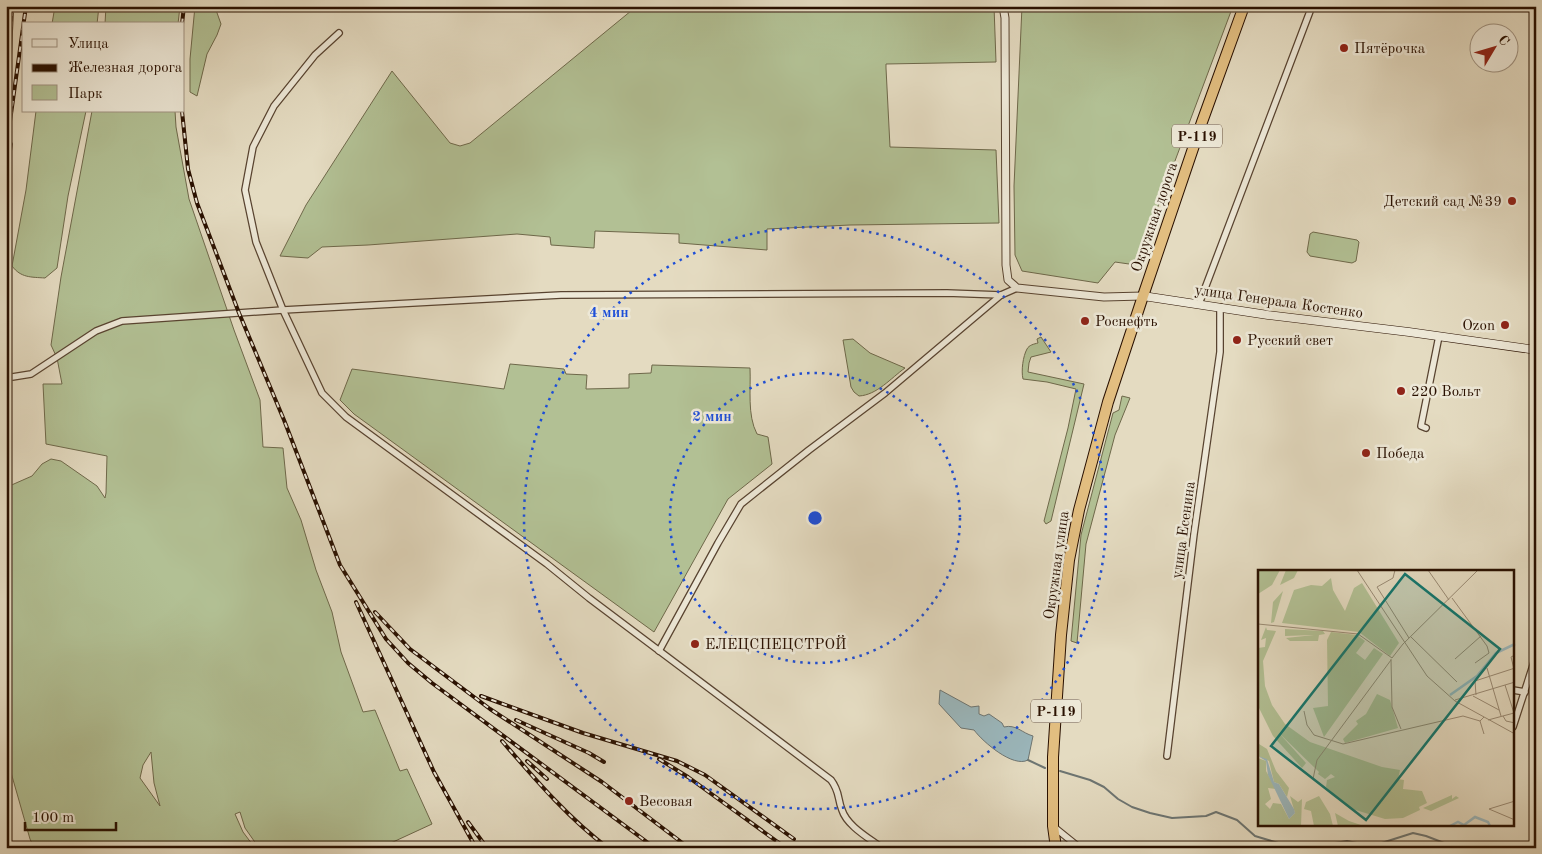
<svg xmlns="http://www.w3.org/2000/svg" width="1542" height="854" font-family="'Old Standard TT',serif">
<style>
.green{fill:#b2c094;stroke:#6e684a;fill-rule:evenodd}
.water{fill:#9bb8be;stroke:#6d7572}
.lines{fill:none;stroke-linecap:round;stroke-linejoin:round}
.stream{stroke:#6d7572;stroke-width:2}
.minor-casing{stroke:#584330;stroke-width:8}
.tertiary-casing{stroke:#584330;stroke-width:9}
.secondary-casing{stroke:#291000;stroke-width:9}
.trunk-casing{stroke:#291000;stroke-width:12}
.minor{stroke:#ede8d7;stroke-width:5.5}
.tertiary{stroke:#ede8d7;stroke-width:7}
.secondary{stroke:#ede8d7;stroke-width:8}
.trunk{stroke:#e2be80;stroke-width:10}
.rail-casing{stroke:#291000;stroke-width:4}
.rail{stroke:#ede8d7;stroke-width:2;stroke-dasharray:5.5;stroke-linecap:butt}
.ring{fill:none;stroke:#1d4ed8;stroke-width:2.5;stroke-dasharray:2.5 5}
.poi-dot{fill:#8f2418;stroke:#ede8d7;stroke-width:2}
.labels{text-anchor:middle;stroke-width:5;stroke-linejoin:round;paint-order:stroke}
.shield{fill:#ede8d7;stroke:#645140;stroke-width:1}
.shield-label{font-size:14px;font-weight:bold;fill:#291000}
.poi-label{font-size:15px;fill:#291000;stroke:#ede8d7;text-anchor:start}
.street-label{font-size:15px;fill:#291000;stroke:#ede8d7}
.inset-river{fill:none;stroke:#9bb8be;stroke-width:2.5}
.inset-road{fill:none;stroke:#998a74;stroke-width:1}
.view{fill:#0f766e;fill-opacity:0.15;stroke:#0f766e;stroke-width:2.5}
.inset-edge{fill:none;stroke:#291000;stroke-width:2.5}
.centre{fill:#1d4ed8;stroke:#ede8d7;stroke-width:2.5}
.ring-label{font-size:15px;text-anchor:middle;font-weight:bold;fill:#1d4ed8;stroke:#ede8d7;stroke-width:5;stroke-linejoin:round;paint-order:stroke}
</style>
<rect width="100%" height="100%" fill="#e4dbc1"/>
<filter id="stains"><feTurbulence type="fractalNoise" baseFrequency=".004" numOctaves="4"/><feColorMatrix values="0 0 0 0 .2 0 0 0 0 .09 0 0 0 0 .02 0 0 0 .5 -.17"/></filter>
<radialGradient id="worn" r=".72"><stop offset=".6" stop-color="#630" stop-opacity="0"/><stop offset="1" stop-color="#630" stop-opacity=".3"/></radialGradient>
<g class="green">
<path d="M55,6H99L97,24H52Z"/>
<path d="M106,6H180L178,24H105Z"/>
<path d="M195,6H217L216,10L221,24L217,35L207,54L197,96L190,92V59Z"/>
<path d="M637,6H994L996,62L886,64V68L890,147L996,150L999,223L850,225L767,229V250L679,243V234L595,231L594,248L551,245L550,237L517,234L368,245L322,247L308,258L280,256L306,205L392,71L450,143L460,146L470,143Z"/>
<path d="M1022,6H1233L1136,265L1115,262L1098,283L1022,271L1015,255L1014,186Z"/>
<path d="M36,111H86L68,196L57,268L45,278C31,277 21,278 12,266L26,190Z"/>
<path d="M92,111H175L176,127L189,199L234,330L260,400L263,447L283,448L287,488L301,520L316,570L332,612L341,652L363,712L375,710L400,771L407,769L432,824L380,848H259L245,828L240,812L235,814L243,832L255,848H34L30,839L6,755V490L7,487L32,476L42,464L51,459L61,461L97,486L105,498L106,493L107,456L46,444L43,384H62L57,358L51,345L61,277ZM151,752L154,783L160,806L140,778L143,765Z"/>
<path d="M1313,232L1357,240L1359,242L1356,261L1352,263L1310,256L1307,252L1310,234Z"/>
<path d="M1041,337L1051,352L1031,357L1029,363L1028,372L1084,384L1051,521L1046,524L1044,521L1068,428L1076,389L1047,382L1023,379C1021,371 1023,356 1027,349C1029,345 1034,344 1038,343L1037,339Z"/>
<path d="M853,339L870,353L905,368C891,378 877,395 859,396L854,392L851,387L843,340Z"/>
<path d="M510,364L564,369L566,374L587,375L586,389L629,388V374L651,373L652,365L750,368C751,389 747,415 757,434L768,437L772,464L728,499L654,632L354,414L340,400L352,369L504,389Z"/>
<path d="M1122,396L1130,398L1115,435L1086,544L1077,643L1071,641L1081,535L1113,413L1119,410Z"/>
</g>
<path class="water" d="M940,690L971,707L979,706V714L984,716L989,714L1002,723L1004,727C1016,724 1022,733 1033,736L1028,760C1013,768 983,742 974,730L961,728L939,704Z"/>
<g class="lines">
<g class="stream">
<path d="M1028,760L1045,768"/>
<path d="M1060,771L1090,780L1104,787L1118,799L1132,807L1150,813L1172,818L1206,816L1216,812L1237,820L1255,836L1285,845L1305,848"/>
<path d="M1323,848L1335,843L1347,841L1372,846L1413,833L1426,836L1452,846L1461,848"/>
</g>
<defs>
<g id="minor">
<path d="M339,33L315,55L274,106L253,147L245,190L256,242L283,310L322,393L346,417L547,564L589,598L831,780C840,792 837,797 842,810C847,826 869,838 882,848"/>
<path d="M1199,304L1312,6"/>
<path d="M6,378L31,374L96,331L122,321L283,310L561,295L947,293L1001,295"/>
<path d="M1426,428L1421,426L1439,336"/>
<path d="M659,651L718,543L741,504L809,450L885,393L1001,295L1017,288"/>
<path d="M1513,690L1525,692"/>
<path d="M1513,727L1536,656"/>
<path d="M1167,756L1194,534L1220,352V307"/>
<path d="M1054,827L1080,848"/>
</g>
<path id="tertiary" d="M1003,6L1005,18L1006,265L1008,280L1017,288L1104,297L1143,296"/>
<path id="secondary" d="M1143,296L1268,315L1409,332L1536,350"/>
<path id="trunk" d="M1056,848L1053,826V757L1061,635L1069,560L1079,510L1108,402L1143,296L1202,122L1244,6"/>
</defs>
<use href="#minor" class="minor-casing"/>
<use href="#tertiary" class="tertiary-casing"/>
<use href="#secondary" class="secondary-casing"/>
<use href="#trunk" class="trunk-casing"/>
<use href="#minor" class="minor"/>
<use href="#tertiary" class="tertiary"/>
<use href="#secondary" class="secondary"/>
<use href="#trunk" class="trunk"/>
<defs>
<g id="rail">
<path d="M182,24L184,6"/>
<path d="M9,82L12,6"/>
<path d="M182,111L188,169L197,203L239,313L284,420L340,565L386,639L408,663L432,683L655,848"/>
<path d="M6,150L26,6"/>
<path d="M6,178L11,144"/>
<path d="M356,602L434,772L476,848"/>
<path d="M375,612L410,649L490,709L602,782L689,848"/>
<path d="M481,696L583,733L677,761L705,775L794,839"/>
<path d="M516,720L589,753L604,762"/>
<path d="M502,741C535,779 567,817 608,848"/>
<path d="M659,759L688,777L786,848"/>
<path d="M527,761L547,779"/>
<path d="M468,822L487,848"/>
</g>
</defs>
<use href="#rail" class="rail-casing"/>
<use href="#rail" class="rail"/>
</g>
<g class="ring">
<circle cx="815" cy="518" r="145"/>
<circle cx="815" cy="518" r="291"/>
</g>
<g class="poi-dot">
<circle cx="1344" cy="48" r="5"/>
<circle cx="1512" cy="201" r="5"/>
<circle cx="1085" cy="321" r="5"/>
<circle cx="1505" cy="325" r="5"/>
<circle cx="1237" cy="340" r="5"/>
<circle cx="1401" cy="391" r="5"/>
<circle cx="1366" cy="453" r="5"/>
<circle cx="695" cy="644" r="5"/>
<circle cx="629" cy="801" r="5"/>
</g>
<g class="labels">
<g class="shield">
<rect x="1172" y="124.5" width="50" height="23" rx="4"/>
<rect x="1031" y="699.5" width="50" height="23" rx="4"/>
</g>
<g class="shield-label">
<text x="1197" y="141">Р-119</text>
<text x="1056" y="716">Р-119</text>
</g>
<g class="poi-label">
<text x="1354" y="53">Пятёрочка</text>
<text x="1502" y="206" text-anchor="end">Детский сад №39</text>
<text x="1095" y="326">Роснефть</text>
<text x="1495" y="330" text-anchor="end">Ozon</text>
<text x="1247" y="345">Русский свет</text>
<text x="1411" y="396">220 Вольт</text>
<text x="1376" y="458">Победа</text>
<text x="705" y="649">ЕЛЕЦСПЕЦСТРОЙ</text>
<text x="639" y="806">Весовая</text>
</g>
<g class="street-label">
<text transform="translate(1154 217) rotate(-71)" y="5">Окружная дорога</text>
<text transform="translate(1279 301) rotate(8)" y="5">улица Генерала Костенко</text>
<text transform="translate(1183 530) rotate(-82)" y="5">улица Есенина</text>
<text transform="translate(1056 565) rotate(-82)" y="5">Окружная улица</text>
</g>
</g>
<g transform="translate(1258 570)">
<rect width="256" height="256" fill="#e4dbc1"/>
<path d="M0,0H22L14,15L0,24ZM28,0H40L36,8L22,15ZM73,8L75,20L87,41L96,18L104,13L141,73L132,86L101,62L24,53L36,20L53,15L64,16ZM25,21L16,52L13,53L15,32ZM8,57L9,60L18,61L5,91L7,116L14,135L27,154L52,172L124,197L142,200L140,209L146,210L145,219L164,221L169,233L161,237L162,240L145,248L127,249L91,238L68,217L69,210L77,207L73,204L67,209L60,204L61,202L21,163L48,193L44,198L15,166L0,136V78L7,77L8,68L3,70ZM27,59L65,61L67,64L61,65L60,71H32L28,68L56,65L27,66ZM73,62L99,65L107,71L98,83L107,90L116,78L125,84L66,167L55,138L70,136L69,70ZM119,124L132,130L140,158L87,173L85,169L100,154L98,151L108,144ZM1,174L9,179L18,201L31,218L29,227L21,214L16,212L11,191L0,186ZM0,188L8,191V201L18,219L10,218L13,229L7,234L12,239L15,233L23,234L31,249L37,243L32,226L40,232L44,229L43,256H0ZM194,225V229L198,226L201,228L173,241L165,238ZM61,226L72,244L75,256H56L53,241L46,239L48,232ZM77,243L91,251L106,256H80Z" fill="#b2c094"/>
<path d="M0,186L9,189L16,212L21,214L36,239L37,243L31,249L10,205L8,191Z" fill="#9bb8be"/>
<path class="inset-river" d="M192,125L219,106L238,83L257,74M192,256L200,252L206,255L217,247L230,252L232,256"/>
<path class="inset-road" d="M99,0L169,106L197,131L257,164M137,0L135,8L119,17L151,68M170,0L191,30M194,28L229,76L231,83L217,93M0,54L100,64L134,88M153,67L199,112M145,74L220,0M134,88L145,74M133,89L134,137L143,159M197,89L223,66M229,98L243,146M256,99L253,87L257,85M247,115L256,143M218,125L217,111L257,98M215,126L241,140M197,130L257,112M46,141L49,155L56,165L85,174L205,146L222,151M245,146L248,151L257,153M226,147L222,151L226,164M230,150L256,143M55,209L59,190L133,90M257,231L231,239L257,250"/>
<path class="view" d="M147,4L242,79L108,250L13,176Z"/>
<rect width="256" height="256" class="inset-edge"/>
</g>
<circle cx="815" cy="518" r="8" class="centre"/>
<g class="ring-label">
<text x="609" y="317">4 мин</text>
<text x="712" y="421">2 мин</text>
</g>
<rect width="1542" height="854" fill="none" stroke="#e4dbc1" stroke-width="25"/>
<rect x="8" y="8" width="1527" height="839" fill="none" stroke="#291000" stroke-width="2.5"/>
<rect x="12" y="12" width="1517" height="829" fill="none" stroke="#291000"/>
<rect x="22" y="22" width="162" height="90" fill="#ede8d7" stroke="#9f9281"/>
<rect x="32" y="39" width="25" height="8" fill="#ede8d7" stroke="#9f9281"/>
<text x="68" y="48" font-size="15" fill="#291000">Улица</text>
<rect x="32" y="64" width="25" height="8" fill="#291000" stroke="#9f9281"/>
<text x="68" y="72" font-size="15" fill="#291000">Железная дорога</text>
<rect x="32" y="85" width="25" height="15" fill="#b2c094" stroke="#9f9281"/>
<text x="68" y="98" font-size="15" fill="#291000">Парк</text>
<g transform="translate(1494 48) rotate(52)"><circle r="24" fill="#ede8d7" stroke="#9f9281"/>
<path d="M0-4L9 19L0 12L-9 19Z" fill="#8f2418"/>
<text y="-8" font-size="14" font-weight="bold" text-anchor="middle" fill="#291000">С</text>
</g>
<path d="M25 822v8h91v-8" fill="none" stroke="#291000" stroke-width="2.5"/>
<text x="32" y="822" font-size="15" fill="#291000" stroke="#ede8d7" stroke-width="4" paint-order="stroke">100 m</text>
<rect width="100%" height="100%" filter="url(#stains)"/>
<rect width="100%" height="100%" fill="url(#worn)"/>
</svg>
